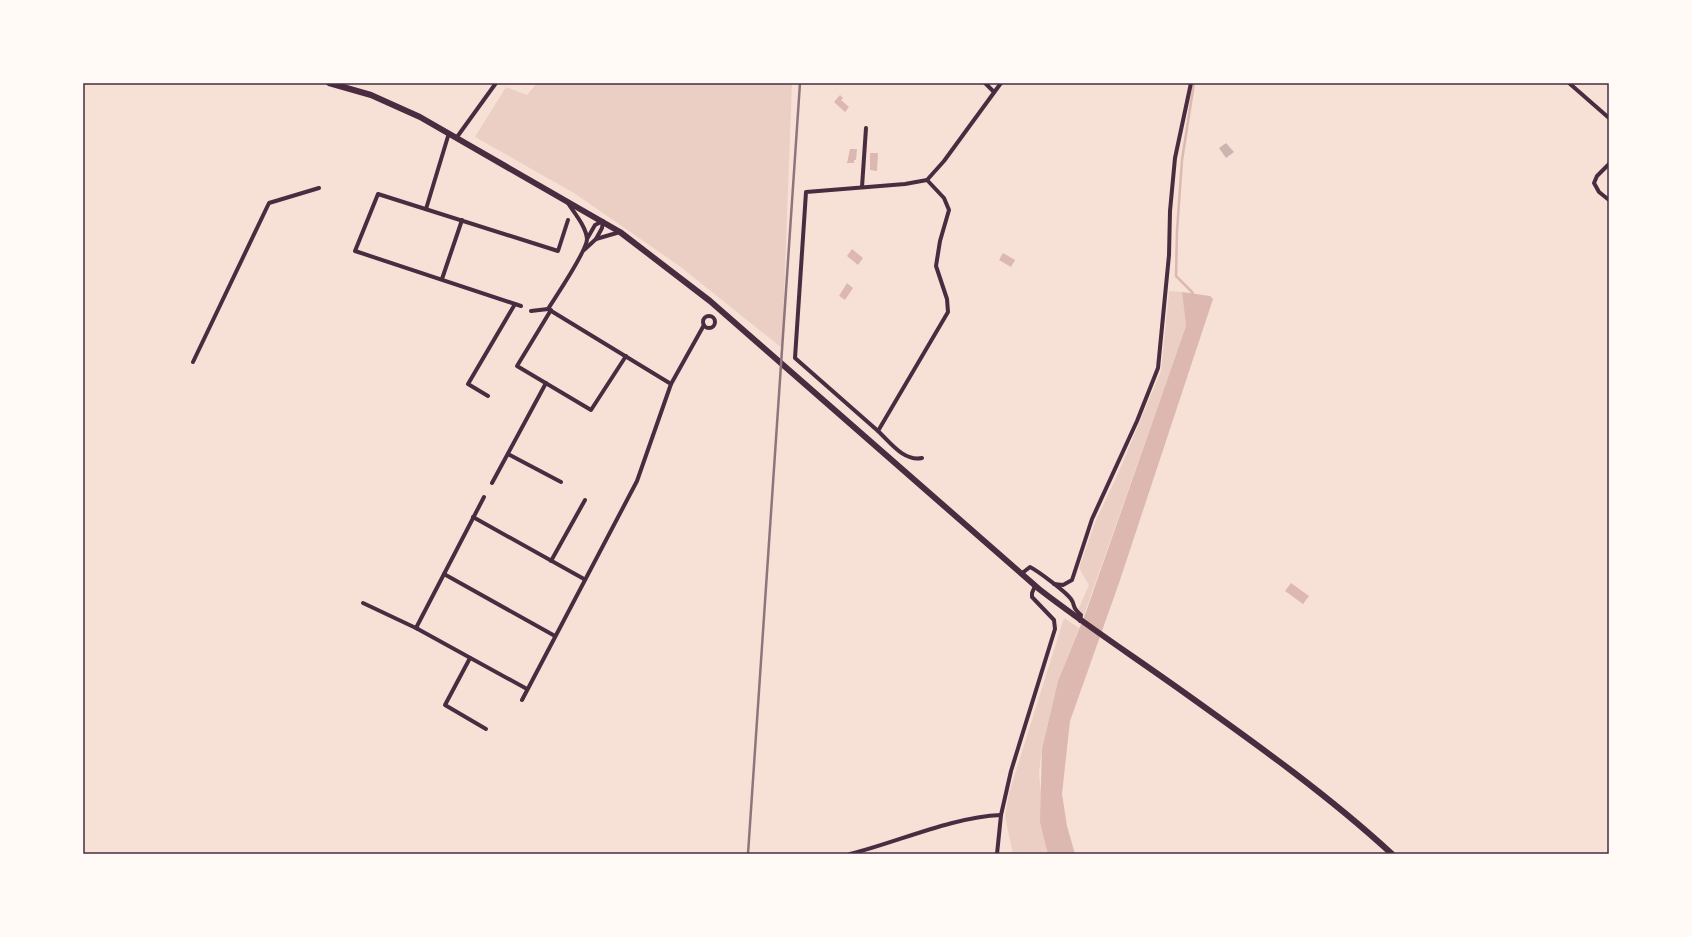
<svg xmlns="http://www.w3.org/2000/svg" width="1692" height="937" font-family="Signika,sans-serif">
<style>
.green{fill:#ebcfc5}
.water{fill:#dcb8b0}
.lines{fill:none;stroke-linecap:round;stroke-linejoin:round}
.stream{stroke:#dcb8b0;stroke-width:2.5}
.building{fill:#ccb4b1}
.minor{stroke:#4a2c40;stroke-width:4}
.secondary{stroke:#4a2c40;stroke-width:6}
.rail{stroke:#8f747c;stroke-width:2.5}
.neatline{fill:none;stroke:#4a2c40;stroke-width:1.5}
</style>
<rect width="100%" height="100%" fill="#f7e1d7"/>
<g class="green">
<path d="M537,83H792L782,348L678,265L574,193L475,137L506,87L527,95Z"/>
<path d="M1169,291L1182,292L1186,326L1084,615L1078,610L1089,585L1079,568L1096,520L1117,476L1161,371Z"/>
<path d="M1064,618L1079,628L1058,681L1042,749L1039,773L1041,794L1052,854H1013L1005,816L1009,793Z"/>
</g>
<g class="water">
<path d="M840,95L843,98L841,100L849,107L845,112L834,102Z"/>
<path d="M850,149H857L856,160H854V163H847Z"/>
<path d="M870,153H878L877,171L870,170Z"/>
<path d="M852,249L863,258L858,265L847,256Z"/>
<path d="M1003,253L1015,260L1011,267L999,260Z"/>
<path d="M847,283L853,288L845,300L839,296Z"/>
<path d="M1182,292L1210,296L1213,299L1119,583L1070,721L1062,794L1067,826L1075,854H1048L1040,822L1042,749L1058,681L1086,612L1186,326Z"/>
<path d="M1291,583L1309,596L1303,604L1285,591Z"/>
</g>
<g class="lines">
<path class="stream" d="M1194,296L1192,292L1176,276L1177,231L1182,160L1194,83"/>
</g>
<path class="building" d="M1226,143L1234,152L1226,158L1219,148Z"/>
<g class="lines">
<g class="minor">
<path d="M985,83L994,92"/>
<path d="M1569,83L1609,118"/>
<path d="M457,137L496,83"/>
<path d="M1609,164L1597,176L1594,183L1599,192L1609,200"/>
<path d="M862,187L866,128"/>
<path d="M426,209L449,133"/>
<path d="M587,239L595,225L603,221L602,228L596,239"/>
<path d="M584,250L596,239L620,232"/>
<path d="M442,279L462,220"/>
<path d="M521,306L355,251L378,194L558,251L568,220"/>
<path d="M548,309C556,296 587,251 587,239C586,226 574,213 568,203"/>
<path d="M551,310L517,366L591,410L626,356"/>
<circle cx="709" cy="322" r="6"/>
<path d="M193,362L269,203L319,188"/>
<path d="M671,384L704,325"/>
<path d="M488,396L468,384L515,304"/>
<path d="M878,431L795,358L806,192L905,184L927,180L944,161L1001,83"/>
<path d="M508,454L561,482"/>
<path d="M922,458C904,462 890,442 878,431L948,312L947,299L936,266L940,241L949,210L944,198L927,180"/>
<path d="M492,483L546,383"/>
<path d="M484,497L416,628L527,689"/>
<path d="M473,517L584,579"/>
<path d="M551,561L585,500"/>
<path d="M444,574L555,636"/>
<path d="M1021,574L1030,567C1038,571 1066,592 1071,599C1076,606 1071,607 1081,615L1080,621"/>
<path d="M1054,584L1063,585L1072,580L1092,519L1137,421L1158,368L1169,255L1170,211L1175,158L1191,83"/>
<path d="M363,603L418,629"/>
<path d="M470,658L445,705L486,729"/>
<path d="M522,700L637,481L671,384L548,309L531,311"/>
<path d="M850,854C898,842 952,817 1001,815"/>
<path d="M997,854L1001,815L1011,771L1055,629L1054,620L1032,597V593L1035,586"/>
</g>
<path class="secondary" d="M329,83L371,95L420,117L620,232L710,301L1039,589C1088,627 1139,660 1189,696C1259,746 1329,796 1392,854"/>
<path class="rail" d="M748,854L800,83"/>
</g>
<rect width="1692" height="937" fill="none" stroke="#fffaf5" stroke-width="168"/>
<rect x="84" y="84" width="1524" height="769" class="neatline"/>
</svg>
